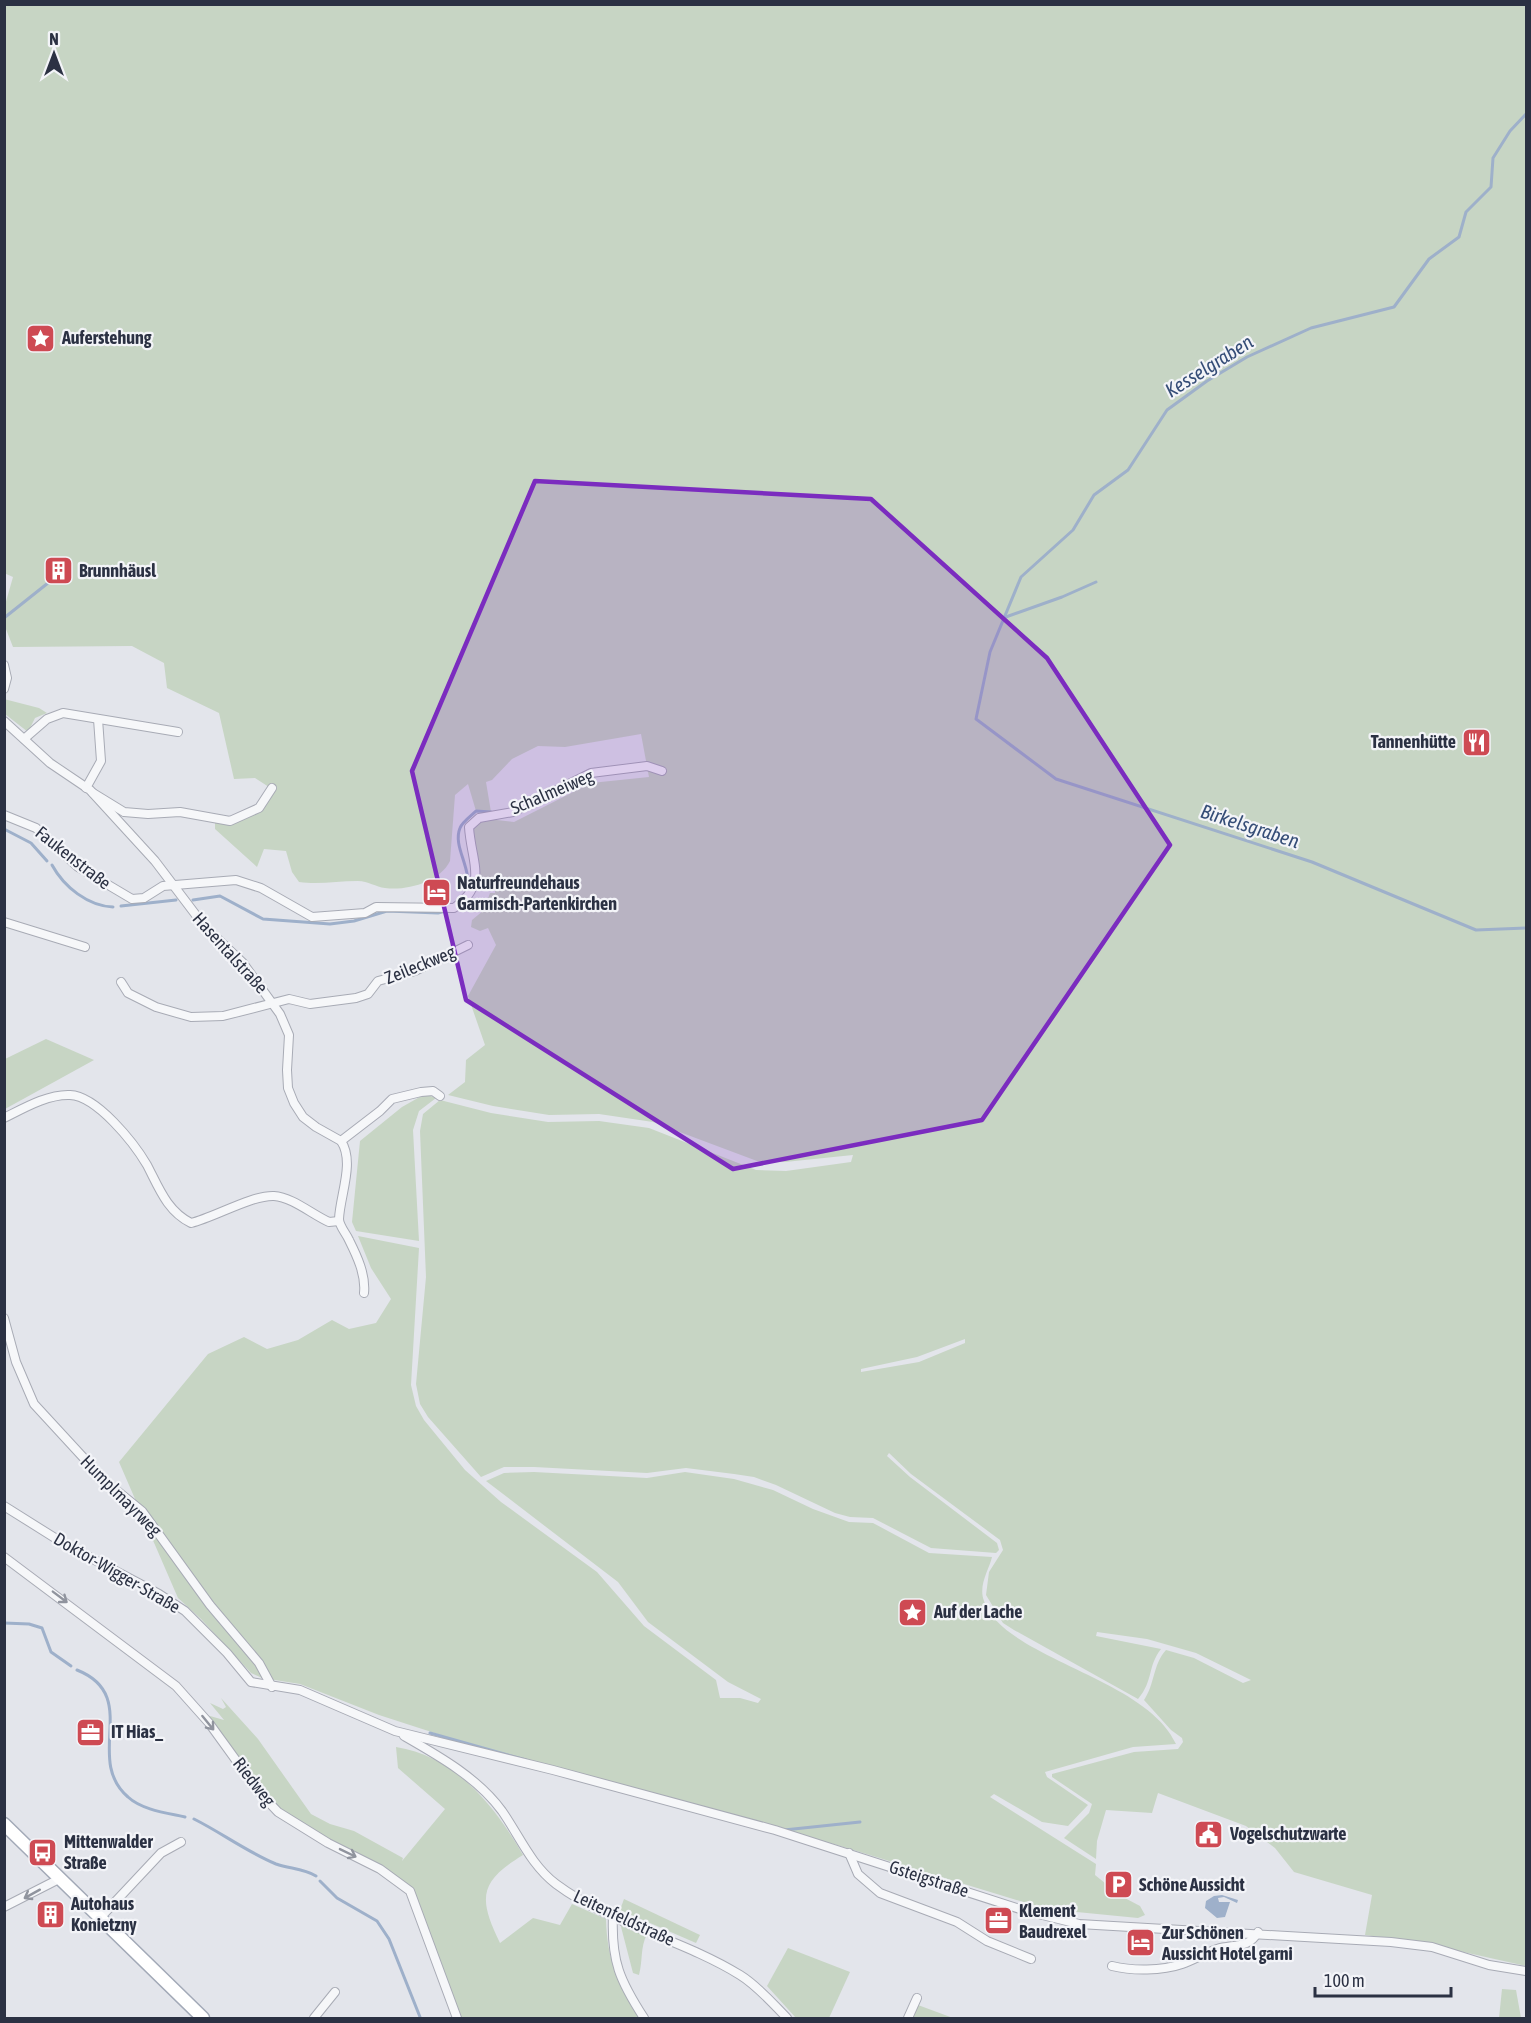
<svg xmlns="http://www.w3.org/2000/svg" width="1531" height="2023" font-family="'Asap Condensed',sans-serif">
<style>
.green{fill:#c7d5c4;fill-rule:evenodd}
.water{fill:#9eb0ca}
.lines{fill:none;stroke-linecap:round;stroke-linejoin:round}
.stream{stroke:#9eb0ca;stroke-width:3}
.street-casing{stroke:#a8abb5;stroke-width:10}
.primary-casing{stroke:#a2a9b7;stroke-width:15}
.street{stroke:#f6f7f9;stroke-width:8}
.primary{stroke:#fff;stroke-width:12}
.oneway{stroke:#90949e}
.marked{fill:#7b2cbf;fill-opacity:0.2;stroke:#7b2cbf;stroke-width:4.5;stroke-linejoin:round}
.labels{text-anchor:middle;stroke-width:4.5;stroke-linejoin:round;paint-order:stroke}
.poi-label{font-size:18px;font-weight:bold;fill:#2b3143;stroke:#f3f4f8;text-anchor:start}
.street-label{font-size:18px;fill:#2b3143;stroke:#f3f4f8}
.water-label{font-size:20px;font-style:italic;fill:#354d77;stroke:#f3f4f8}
</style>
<rect width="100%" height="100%" fill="#e3e5eb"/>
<g class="green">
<path d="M4,5H1526V1966L1432,1945L1365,1935L1372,1895L1294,1872L1275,1848L1246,1826L1158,1793L1152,1813L1106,1810L1097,1841L1096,1859L1064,1838L1089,1813L1092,1804L1052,1777V1774L1134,1752L1178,1749L1183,1742L1182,1738L1171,1730L1144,1700C1155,1684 1153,1664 1166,1650L1194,1658L1243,1683L1251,1680L1196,1653L1147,1639L1097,1632L1096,1636L1161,1649C1147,1667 1154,1680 1138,1699L1014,1630L1003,1623L986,1595L989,1572L1003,1550L1000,1540L911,1474L889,1453L887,1456L910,1477L997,1543L999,1550L996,1553L931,1548L873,1518L850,1517L835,1513L776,1485L754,1477L734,1474L686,1468L647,1473L534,1467H504L481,1477L428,1417L420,1404L416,1384L426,1277L420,1131L423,1114L440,1100L491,1113L548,1122L599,1121L649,1128L756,1170L786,1171L851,1162L853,1155L785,1162L757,1161L653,1122L599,1114L549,1115L493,1106L448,1095L465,1082L466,1060L485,1045L468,996L496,945L488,928L480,931L471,927L472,920L484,910L490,893H495V882L480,881L476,871L469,827L479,818L514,822L591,783L649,777L641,734L565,747L538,746L512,759L492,780L486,782L491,812L476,811L468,784L455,795L450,861C440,882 407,891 385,888C376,887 368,881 358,881C337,881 319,885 299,882L292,872L286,851L264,849L257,867L215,829V820C243,821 257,811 272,789L255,778L234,779L219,713L167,688L164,663L132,646L13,647L4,624L5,605L13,577L4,573ZM965,1339V1343L919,1362L861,1372V1369L917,1357Z"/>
<path d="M4,699L39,708L47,713L35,718L28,732L5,714Z"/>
<path d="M46,1039L94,1060L5,1109V1059Z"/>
<path d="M425,1094L436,1098L419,1111L413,1130L419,1241L356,1231L352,1222L360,1141L402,1107Z"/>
<path d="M358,1236L419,1248L411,1385L416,1406L424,1420L465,1470L501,1502L597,1572L644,1626L716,1680L720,1698H740L758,1703L761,1699L728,1682L648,1622L618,1582L486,1481L504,1473L534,1472L647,1478L685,1472L734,1479L773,1490L813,1509L849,1522L873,1523L929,1553L992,1557C989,1570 978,1585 984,1601C1004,1659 1146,1677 1176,1744L1133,1747L1045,1772L1047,1777L1088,1805L1068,1826L1042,1822L994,1794L990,1797L1096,1864L1095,1875L1121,1896L1140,1906L1145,1915L1138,1918L1046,1909L837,1845L450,1738L379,1715L300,1684L262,1678L251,1673L201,1619L178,1598L119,1462L208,1354L244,1337L267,1349L298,1340L332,1320L349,1329L376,1323L391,1299L371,1268Z"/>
<path d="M221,1698L258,1739L311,1814L330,1824L354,1831L403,1858L402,1861L445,1809L398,1768L396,1747C455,1756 495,1806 523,1855C479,1882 478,1898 500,1943L533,1918L560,1925L572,1904L606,1919C607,1960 618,1984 639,2018H459L414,1890L370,1860L308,1828L271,1802L203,1714L224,1720L210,1703L223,1709L226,1707Z"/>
<path d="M624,1899L700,1935L696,1943L620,1910Z"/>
<path d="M620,1923L647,1934C640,1948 643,1960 639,1975L633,1973Z"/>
<path d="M788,1948L850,1972L829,2018H796L767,1986Z"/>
<path d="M1502,1989L1516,1990L1521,2018H1499Z"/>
<path d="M918,2005L953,2018H913Z"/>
</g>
<path class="water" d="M1222,1895L1238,1900L1237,1903L1224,1897L1218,1898L1219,1902H1230L1225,1917L1217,1918L1205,1908L1206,1901L1214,1896Z"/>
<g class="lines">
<g class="stream">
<path d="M1526,114L1510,131L1493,158L1491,187L1466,212L1459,237L1429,259L1394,307L1311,328L1247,357L1207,381L1167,410L1128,470L1094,495L1073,530L1021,577L990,652L976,719L1056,779L1312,862L1476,930L1526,928"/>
<path d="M4,618L48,583"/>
<path d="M1003,618L1062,597L1096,582"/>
<path d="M4,829L31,843L47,861"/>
<path d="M52,865C64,887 88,906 113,907"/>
<path d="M466,893C474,869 452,848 460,828C462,822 471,816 476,811L491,812"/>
<path d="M193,900L220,896L263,919L330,924L354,921L387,911L438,913L446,911"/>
<path d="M121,906L176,900"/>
<path d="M4,1623L29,1624L42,1628L51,1652L71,1666"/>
<path d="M77,1670C142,1696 83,1758 128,1797C142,1810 167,1813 185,1817"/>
<path d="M430,1733L526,1760"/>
<path d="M194,1819C222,1833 247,1852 276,1864C290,1869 303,1868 316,1876"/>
<path d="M784,1830L860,1822"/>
<path d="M320,1881L337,1898L377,1921L389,1939L420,2017"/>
</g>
<defs>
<g id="street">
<path d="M4,665L7,678L4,689"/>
<path d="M4,721L50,763L90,790L155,861L205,927L243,963L280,1014L289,1035L287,1070L288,1088L294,1103L303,1117L316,1127L341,1141L380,1111L392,1099L421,1092L433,1091L440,1096"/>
<path d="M24,739L47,719L63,713L178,732"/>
<path d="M86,788L101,761L98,719"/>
<path d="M93,793L124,812L148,814L180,812L230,821L259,808L272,788"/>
<path d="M4,815L36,828L78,867L132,899L144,898L163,886L236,880L261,888L312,917L365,913L376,907L454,908C489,884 471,862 469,827L479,818L513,812L591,773L647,766L662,771"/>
<path d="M4,922L85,947"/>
<path d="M121,982L128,993L156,1007L191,1017L223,1016L289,999L310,1004L356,998L368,994L378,981L415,971L468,945"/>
<path d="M4,1118C24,1108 48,1094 70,1095C97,1096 134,1143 147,1165C159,1188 167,1211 191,1223C215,1217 252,1195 274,1196C292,1197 313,1215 329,1222L339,1221"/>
<path d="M341,1141C355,1162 340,1195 339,1219C339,1226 346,1233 349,1240C357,1256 366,1275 364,1293"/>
<path d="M4,1318L16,1362L34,1404L104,1480L142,1511L210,1605L259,1663L272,1687"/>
<path d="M4,1506L63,1543L159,1594L185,1611L227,1653L251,1682L300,1690L395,1731L553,1770L775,1830L1026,1911L1079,1924L1391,1942L1432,1947L1489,1965L1526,1971"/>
<path d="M4,1557L176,1686L209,1723L259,1792L278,1812L328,1843L380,1869L410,1891L457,2018"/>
<path d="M404,1736C439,1756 478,1778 502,1811C520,1837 531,1865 556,1884C611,1925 682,1939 740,1975C758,1986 773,2004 787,2018"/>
<path d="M849,1853L858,1874L880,1893L957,1922L987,1941L1031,1959"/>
<path d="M4,1907L59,1879"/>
<path d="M613,1916C611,1961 620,1981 644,2018"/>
<path d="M100,1918L161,1853L181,1842"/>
<path d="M1112,1966C1132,1971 1162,1971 1182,1964C1194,1960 1205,1953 1217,1949C1233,1944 1249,1949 1258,1932"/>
<path d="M314,2018L335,1992"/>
<path d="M908,2018L917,1998"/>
</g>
<path id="primary" d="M4,1824L203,2018"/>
</defs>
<use href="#street" class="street-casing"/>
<use href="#primary" class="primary-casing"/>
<use href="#street" class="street"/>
<use href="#primary" class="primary"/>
</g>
<defs><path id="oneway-shaft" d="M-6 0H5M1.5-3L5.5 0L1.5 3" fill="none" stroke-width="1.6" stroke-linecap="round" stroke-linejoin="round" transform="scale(1.5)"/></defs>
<g class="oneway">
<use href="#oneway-shaft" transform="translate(60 1597) rotate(37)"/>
<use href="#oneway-shaft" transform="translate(208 1723) rotate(51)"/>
<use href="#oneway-shaft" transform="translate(348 1853) rotate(26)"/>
<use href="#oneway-shaft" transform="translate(32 1894) rotate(151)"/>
</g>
<path class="marked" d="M535,481L871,499L1047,658L1170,845L982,1120L733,1169L466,1000L412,771Z"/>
<defs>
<symbol id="sight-square" viewBox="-11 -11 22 22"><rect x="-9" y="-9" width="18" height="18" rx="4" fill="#ce4a53" stroke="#f3f4f8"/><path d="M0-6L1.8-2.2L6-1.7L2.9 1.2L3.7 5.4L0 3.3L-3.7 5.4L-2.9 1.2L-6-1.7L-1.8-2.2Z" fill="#fff"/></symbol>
<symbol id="building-square" viewBox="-11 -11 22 22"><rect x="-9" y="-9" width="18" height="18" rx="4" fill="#ce4a53" stroke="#f3f4f8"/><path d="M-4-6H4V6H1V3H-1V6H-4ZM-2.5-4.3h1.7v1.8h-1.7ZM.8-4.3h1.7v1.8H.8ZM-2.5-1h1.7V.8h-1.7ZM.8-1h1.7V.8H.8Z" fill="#fff"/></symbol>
<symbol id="restaurant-square" viewBox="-11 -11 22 22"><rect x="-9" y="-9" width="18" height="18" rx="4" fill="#ce4a53" stroke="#f3f4f8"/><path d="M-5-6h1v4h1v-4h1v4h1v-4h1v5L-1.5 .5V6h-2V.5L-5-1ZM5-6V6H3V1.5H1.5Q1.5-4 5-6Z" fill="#fff"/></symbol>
<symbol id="hotel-square" viewBox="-11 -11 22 22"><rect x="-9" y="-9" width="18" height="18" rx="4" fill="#ce4a53" stroke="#f3f4f8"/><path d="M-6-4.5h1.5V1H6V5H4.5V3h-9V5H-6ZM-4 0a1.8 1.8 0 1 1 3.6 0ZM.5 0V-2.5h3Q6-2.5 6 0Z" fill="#fff"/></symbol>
<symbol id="office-square" viewBox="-11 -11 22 22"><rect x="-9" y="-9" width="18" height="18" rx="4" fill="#ce4a53" stroke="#f3f4f8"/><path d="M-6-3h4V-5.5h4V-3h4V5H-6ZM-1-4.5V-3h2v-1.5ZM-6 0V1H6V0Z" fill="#fff"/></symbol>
<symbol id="civic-square" viewBox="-11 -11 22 22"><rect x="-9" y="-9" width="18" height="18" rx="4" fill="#ce4a53" stroke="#f3f4f8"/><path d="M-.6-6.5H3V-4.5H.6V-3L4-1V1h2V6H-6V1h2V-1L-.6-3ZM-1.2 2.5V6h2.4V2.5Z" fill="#fff"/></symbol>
<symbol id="bus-square" viewBox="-11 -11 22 22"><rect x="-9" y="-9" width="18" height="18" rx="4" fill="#ce4a53" stroke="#f3f4f8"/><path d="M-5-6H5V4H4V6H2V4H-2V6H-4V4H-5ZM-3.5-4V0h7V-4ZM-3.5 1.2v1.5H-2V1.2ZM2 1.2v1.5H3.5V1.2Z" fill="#fff"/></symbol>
<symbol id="parking-square" viewBox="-11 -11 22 22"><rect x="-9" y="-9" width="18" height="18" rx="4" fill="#ce4a53" stroke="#f3f4f8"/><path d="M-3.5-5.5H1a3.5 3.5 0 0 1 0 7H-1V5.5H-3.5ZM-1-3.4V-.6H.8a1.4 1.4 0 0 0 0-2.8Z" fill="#fff"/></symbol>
</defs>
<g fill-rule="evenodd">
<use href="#sight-square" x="24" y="322" width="33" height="33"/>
<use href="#building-square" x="42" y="554" width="33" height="33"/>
<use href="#restaurant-square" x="1460" y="726" width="33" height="33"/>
<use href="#hotel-square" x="420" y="876" width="33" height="33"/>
<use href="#sight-square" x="896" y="1596" width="33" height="33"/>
<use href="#office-square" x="74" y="1716" width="33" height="33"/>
<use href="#civic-square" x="1192" y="1818" width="33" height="33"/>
<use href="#bus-square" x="26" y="1836" width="33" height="33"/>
<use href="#parking-square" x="1102" y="1868" width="33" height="33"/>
<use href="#building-square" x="34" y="1898" width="33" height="33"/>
<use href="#office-square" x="982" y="1904" width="33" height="33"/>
<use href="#hotel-square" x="1124" y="1926" width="33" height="33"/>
</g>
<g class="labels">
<g class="poi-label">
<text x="62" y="344">Auferstehung</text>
<text x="79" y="577">Brunnhäusl</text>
<text x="1456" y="748" text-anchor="end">Tannenhütte</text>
<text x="457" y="889">Naturfreundehaus<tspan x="457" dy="21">Garmisch-Partenkirchen</tspan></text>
<text x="934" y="1618">Auf der Lache</text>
<text x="111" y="1738">IT Hias_</text>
<text x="1230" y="1840">Vogelschutzwarte</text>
<text x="64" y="1848">Mittenwalder<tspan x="64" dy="21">Straße</tspan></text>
<text x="1139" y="1891">Schöne Aussicht</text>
<text x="71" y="1910">Autohaus<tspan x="71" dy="21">Konietzny</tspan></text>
<text x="1019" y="1917">Klement<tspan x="1019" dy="21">Baudrexel</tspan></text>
<text x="1162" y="1939">Zur Schönen<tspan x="1162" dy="21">Aussicht Hotel garni</tspan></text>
</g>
<g class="street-label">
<text transform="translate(552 792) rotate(-23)" y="6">Schalmeiweg</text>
<text transform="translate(73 858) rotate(38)" y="6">Faukenstraße</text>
<text transform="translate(230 953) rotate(48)" y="6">Hasentalstraße</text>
<text transform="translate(420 965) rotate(-22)" y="6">Zeileckweg</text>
<text transform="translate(121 1496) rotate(45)" y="6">Humplmayrweg</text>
<text transform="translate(117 1573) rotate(30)" y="6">Doktor-Wigger-Straße</text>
<text transform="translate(254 1782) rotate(52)" y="6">Riedweg</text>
<text transform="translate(929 1879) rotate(18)" y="6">Gsteigstraße</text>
<text transform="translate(624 1918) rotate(25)" y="6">Leitenfeldstraße</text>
</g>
<g class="water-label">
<text transform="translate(1209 366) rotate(-32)" y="7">Kesselgraben</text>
<text transform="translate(1250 826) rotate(18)" y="7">Birkelsgraben</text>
</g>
</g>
<rect width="1531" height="2023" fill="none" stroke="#2b3143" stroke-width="12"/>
<g transform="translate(54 54)" stroke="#f3f4f8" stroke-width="4.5" paint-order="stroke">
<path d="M0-4.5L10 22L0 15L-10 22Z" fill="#2b3143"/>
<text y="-9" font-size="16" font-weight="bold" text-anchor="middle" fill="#2b3143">N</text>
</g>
<path d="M1315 1987v9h136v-9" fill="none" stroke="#2b3143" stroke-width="3"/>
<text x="1324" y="1987" font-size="18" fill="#2b3143" stroke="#f3f4f8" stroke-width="4.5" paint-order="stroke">100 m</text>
</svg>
